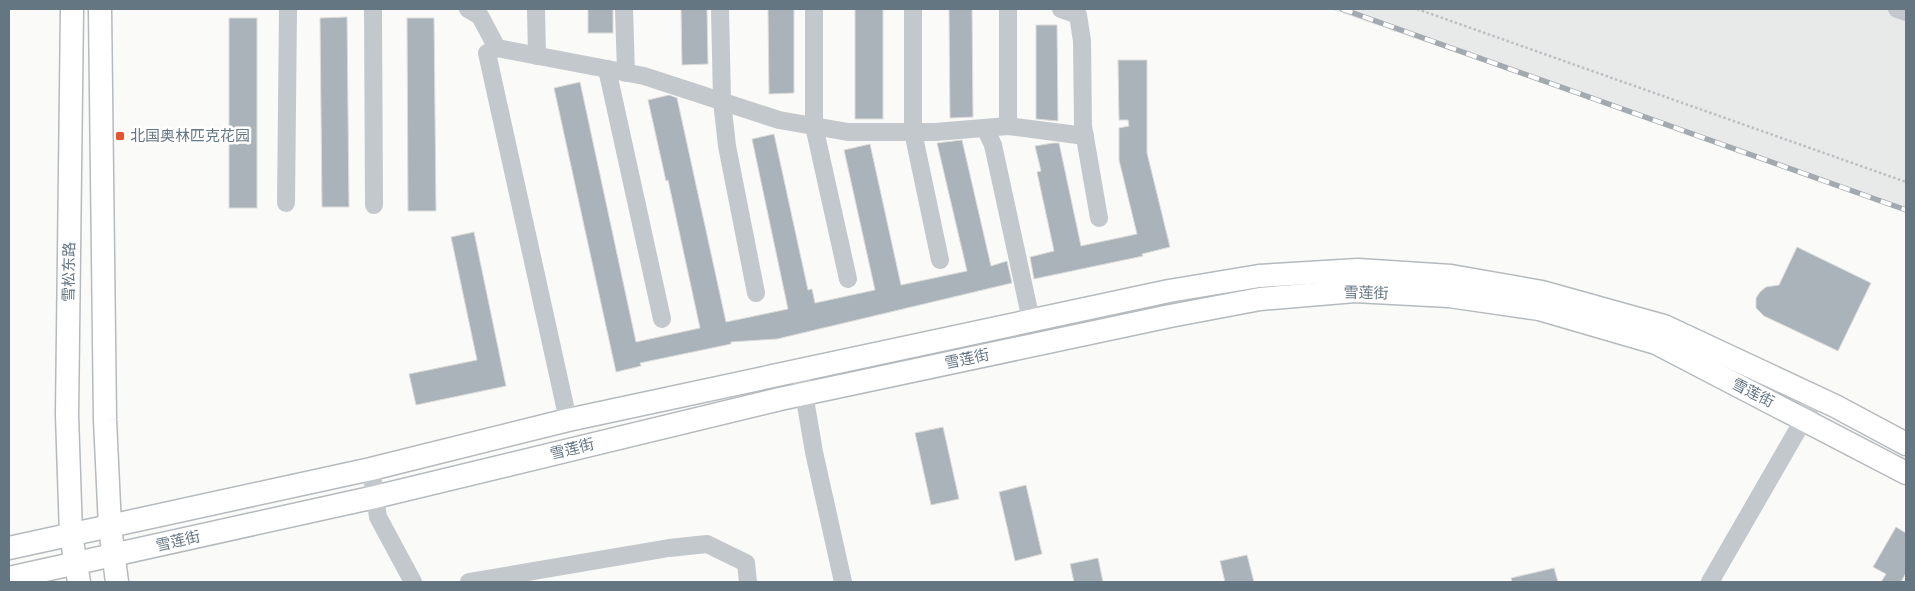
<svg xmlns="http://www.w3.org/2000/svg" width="1915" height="591" font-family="Helvetica,'Noto Sans SC',sans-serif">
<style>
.built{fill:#e8e9e9}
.building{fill:#aab3b9;stroke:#dcdcda}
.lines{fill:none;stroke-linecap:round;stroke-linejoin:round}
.major-casing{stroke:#b5babe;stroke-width:25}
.path{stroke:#bbbfc2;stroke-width:2.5;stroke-dasharray:2.5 2.5;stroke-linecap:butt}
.minor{stroke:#c3c8cc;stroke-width:18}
.major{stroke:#fff;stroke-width:22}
.rail-casing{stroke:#a2aab0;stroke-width:5.5}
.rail{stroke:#fff;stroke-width:4;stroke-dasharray:11;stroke-linecap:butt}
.poi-dot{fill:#e4572e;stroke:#fff;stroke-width:2}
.labels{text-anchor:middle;stroke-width:5;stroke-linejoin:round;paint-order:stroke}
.poi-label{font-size:15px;fill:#657683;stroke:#fff;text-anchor:start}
.street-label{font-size:15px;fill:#657683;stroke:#fff}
</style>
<rect width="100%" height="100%" fill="#fafaf8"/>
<path class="built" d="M1330,9H1906V209Z"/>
<g class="building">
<rect x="588" y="9" width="25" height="24"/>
<path d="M681,9H707L708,64L682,65Z"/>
<path d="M768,9H794V93L769,94Z"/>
<rect x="855" y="9" width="28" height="110"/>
<path d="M949,9H972L973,117L950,118Z"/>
<path d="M347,17L349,207H322L320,18Z"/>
<rect x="229" y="18" width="28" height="190"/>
<path d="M407,18H434L436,211H408Z"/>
<path d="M1036,25H1057L1058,121L1036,119Z"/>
<path d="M1118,60H1147V153L1170,247L1142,254L1143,256L1034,279L1030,257L1054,251L1037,172L1041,171L1035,146L1053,143H1059L1081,246L1137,234L1119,160V128L1129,126L1128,120H1119Z"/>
<path d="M580,82L636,342L700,328L668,180L666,181L648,100L669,95L677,98L726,322L788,309L752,139L774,134L808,290L812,289L815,303L875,290L844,150L870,144L901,285L967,271L937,143L962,140L991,266L1007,261L1012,283L777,339L731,342V344L640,363L641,366L616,372L554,88Z"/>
<path d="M474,232L506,386L416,405L409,374L477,360L451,237Z"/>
<path d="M1797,247L1871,283L1838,351L1764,316L1756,308V298L1760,292L1766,287L1779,285Z"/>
<path d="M943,427L959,499L931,505L915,433Z"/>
<path d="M1026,485L1042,554L1015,561L999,492Z"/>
<path d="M1896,527L1906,533V573L1901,582H1881L1886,574L1873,567Z"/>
<path d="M1247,555L1254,582H1225L1220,561Z"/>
<path d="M1098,558L1103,582H1074L1070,564Z"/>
<path d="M1554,568L1558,582H1512L1511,578Z"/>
</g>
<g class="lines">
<defs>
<g id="major">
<path d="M72,9L67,415L71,535L79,582"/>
<path d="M100,9L105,420L110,527L117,582"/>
<path d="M9,548L371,469L568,420L1169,291L1259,276L1358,270L1451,276L1542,292L1664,326L1835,406L1906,444"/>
<path d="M9,578L375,497L780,399L1170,316L1260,299L1355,291L1449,296L1539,309L1656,343L1906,473"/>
</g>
</defs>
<use href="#major" class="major-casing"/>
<path class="path" d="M1417,9L1906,182"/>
<g class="minor">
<path d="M373,9L374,205"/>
<path d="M468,9L480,16L497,48"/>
<path d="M536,9L537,56"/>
<path d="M624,9L626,73"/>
<path d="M720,9L722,101L727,146L756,293"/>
<path d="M814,9V126L848,279"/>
<path d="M913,9V132L940,260"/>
<path d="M1061,9L1078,15L1082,41L1083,126L1099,218"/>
<path d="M1897,9L1906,12"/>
<path d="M607,69L662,319"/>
<path d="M1008,126V9"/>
<path d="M985,128L993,145L1031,320"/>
<path d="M286,203L288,9"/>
<path d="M800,370L814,452L843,582"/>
<path d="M568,420L487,53L497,48L644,76L779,120L848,132H935L1008,126L1085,136"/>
<path d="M371,469L378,517L413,582"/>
<path d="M469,582L669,548L707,544L746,563L748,582"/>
<path d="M1710,582L1816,398"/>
</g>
<use href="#major" class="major"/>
<defs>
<path id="rail" d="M1342,9L1906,210"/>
</defs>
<use href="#rail" class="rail-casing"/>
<use href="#rail" class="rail"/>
</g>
<rect class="poi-dot" x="115" y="131" width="10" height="10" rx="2.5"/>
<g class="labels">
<g class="poi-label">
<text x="130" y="141">北国奥林匹克花园</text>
</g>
<g class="street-label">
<text transform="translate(69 272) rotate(-89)" y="5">雪松东路</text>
<text transform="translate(1366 293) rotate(1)" y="5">雪莲街</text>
<text transform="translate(967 359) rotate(-12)" y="5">雪莲街</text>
<text transform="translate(1753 393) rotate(27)" y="5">雪莲街</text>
<text transform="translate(572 449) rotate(-14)" y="5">雪莲街</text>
<text transform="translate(178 541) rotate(-13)" y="5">雪莲街</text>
</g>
</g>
<rect width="1915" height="591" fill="none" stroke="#657683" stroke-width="20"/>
</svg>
